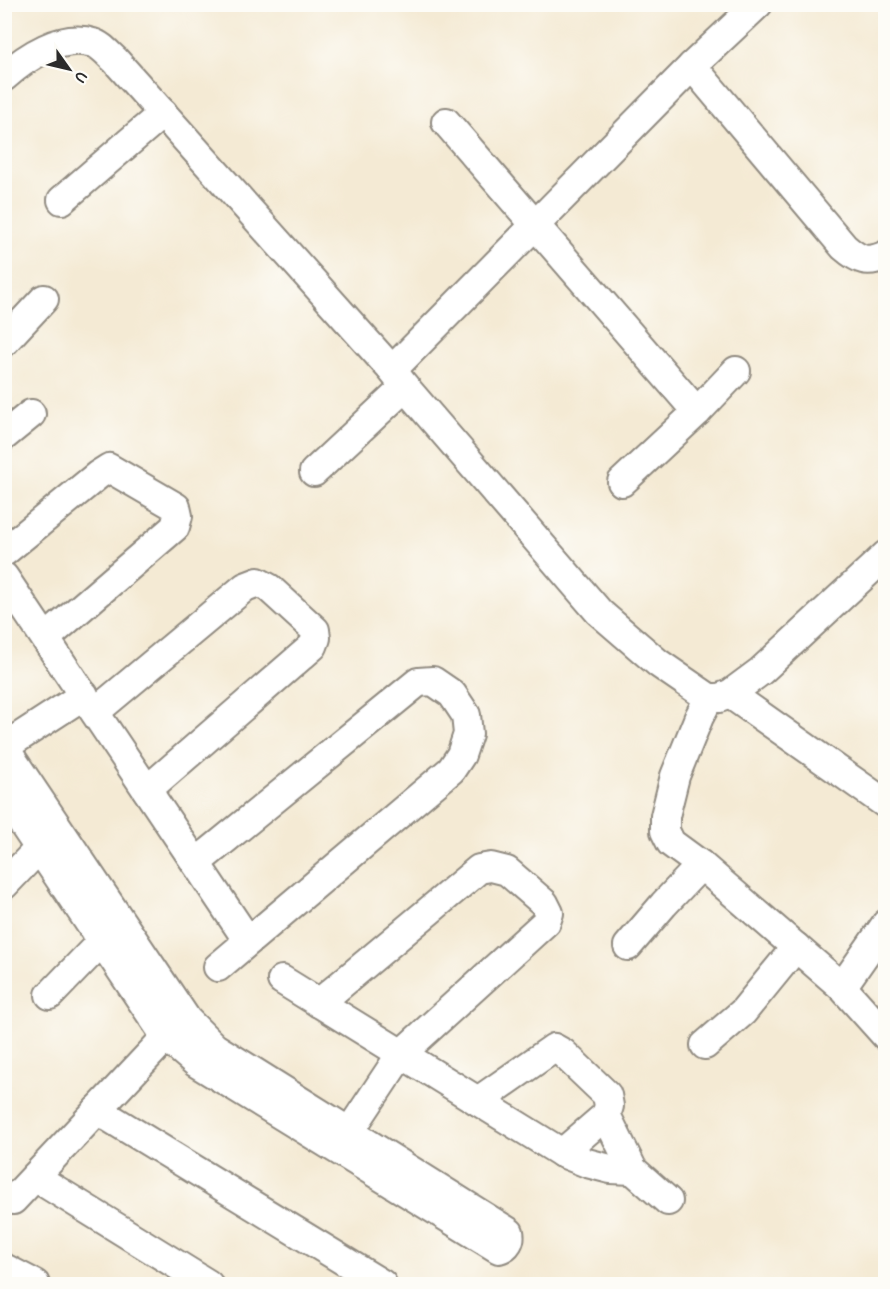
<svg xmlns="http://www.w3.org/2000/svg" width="890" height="1289" font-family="'Patrick Hand',sans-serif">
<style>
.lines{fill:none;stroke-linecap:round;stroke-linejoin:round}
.minor-casing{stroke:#908a80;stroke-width:32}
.minor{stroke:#fff;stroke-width:28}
</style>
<rect width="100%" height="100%" fill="#fdfcf7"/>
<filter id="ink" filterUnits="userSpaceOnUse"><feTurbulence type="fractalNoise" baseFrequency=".0167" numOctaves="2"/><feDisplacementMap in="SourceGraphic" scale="12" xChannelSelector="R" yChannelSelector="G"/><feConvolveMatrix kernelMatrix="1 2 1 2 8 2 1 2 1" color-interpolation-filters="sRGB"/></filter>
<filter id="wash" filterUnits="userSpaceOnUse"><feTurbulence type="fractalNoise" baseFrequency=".008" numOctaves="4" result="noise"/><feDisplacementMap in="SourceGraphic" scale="24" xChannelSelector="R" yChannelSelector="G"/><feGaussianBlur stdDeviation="1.35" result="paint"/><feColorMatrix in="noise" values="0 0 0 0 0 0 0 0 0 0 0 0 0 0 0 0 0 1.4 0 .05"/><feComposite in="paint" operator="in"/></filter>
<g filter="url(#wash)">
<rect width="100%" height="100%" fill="#f4ead4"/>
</g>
<g filter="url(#ink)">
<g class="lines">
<defs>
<g id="minor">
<path d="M692,66L844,247C859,260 867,264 886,255"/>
<path d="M4,77C26,57 62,33 93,43C101,45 109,55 115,60L392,370L405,387L599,612L658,663L709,698H719L730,694L761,671L886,555"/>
<path d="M446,122L697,412"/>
<path d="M62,200L163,113"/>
<path d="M4,342L44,299"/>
<path d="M392,370L692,66L758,4"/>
<path d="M4,436L31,414"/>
<path d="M314,472L405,387"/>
<path d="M622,482L697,412L736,371"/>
<path d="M4,552L98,475L109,468L176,507L178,516L175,527L46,638"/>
<path d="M4,577L248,941"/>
<path d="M730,694L886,804"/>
<path d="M709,698L699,717L675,776L665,816V831L671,843L701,865L842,987L886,1036"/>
<path d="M95,712L245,587L258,582L269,588L315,630L316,638L313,646L147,790"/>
<path d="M4,747L187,1020L214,1047L509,1232C511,1240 507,1247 499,1249L195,1062L166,1037L4,796"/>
<path d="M4,747L84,695"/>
<path d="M196,863L418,682L433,681L452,694L466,715L468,734L461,755L451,770L218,967"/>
<path d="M4,885L51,836"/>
<path d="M628,946L664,904L701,865"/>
<path d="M282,980L562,1153L587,1163L610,1169L633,1170"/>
<path d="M842,987L886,924"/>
<path d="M50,995L102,941"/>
<path d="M319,1003L479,869L491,867L507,871L544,903L549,913L546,922L401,1054L340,1146"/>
<path d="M705,1045L743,1012L796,947"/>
<path d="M478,1101L554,1048L563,1053L607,1095L609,1106L606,1115L562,1153"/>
<path d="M97,1110L382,1284"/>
<path d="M606,1115L633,1170L668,1201"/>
<path d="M35,1177L208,1284"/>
<path d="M13,1200L166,1037L181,1025"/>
<path d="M4,1268L35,1284"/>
</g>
</defs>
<use href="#minor" class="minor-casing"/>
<use href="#minor" class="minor"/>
</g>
</g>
<rect width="890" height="1289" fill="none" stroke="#fdfcf7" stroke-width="24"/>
<g transform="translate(69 69) rotate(124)" stroke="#fdfcf7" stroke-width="4.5" paint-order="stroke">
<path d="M0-4.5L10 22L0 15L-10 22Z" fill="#2b2b2b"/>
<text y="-9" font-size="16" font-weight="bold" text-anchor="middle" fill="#2b2b2b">U</text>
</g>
</svg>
